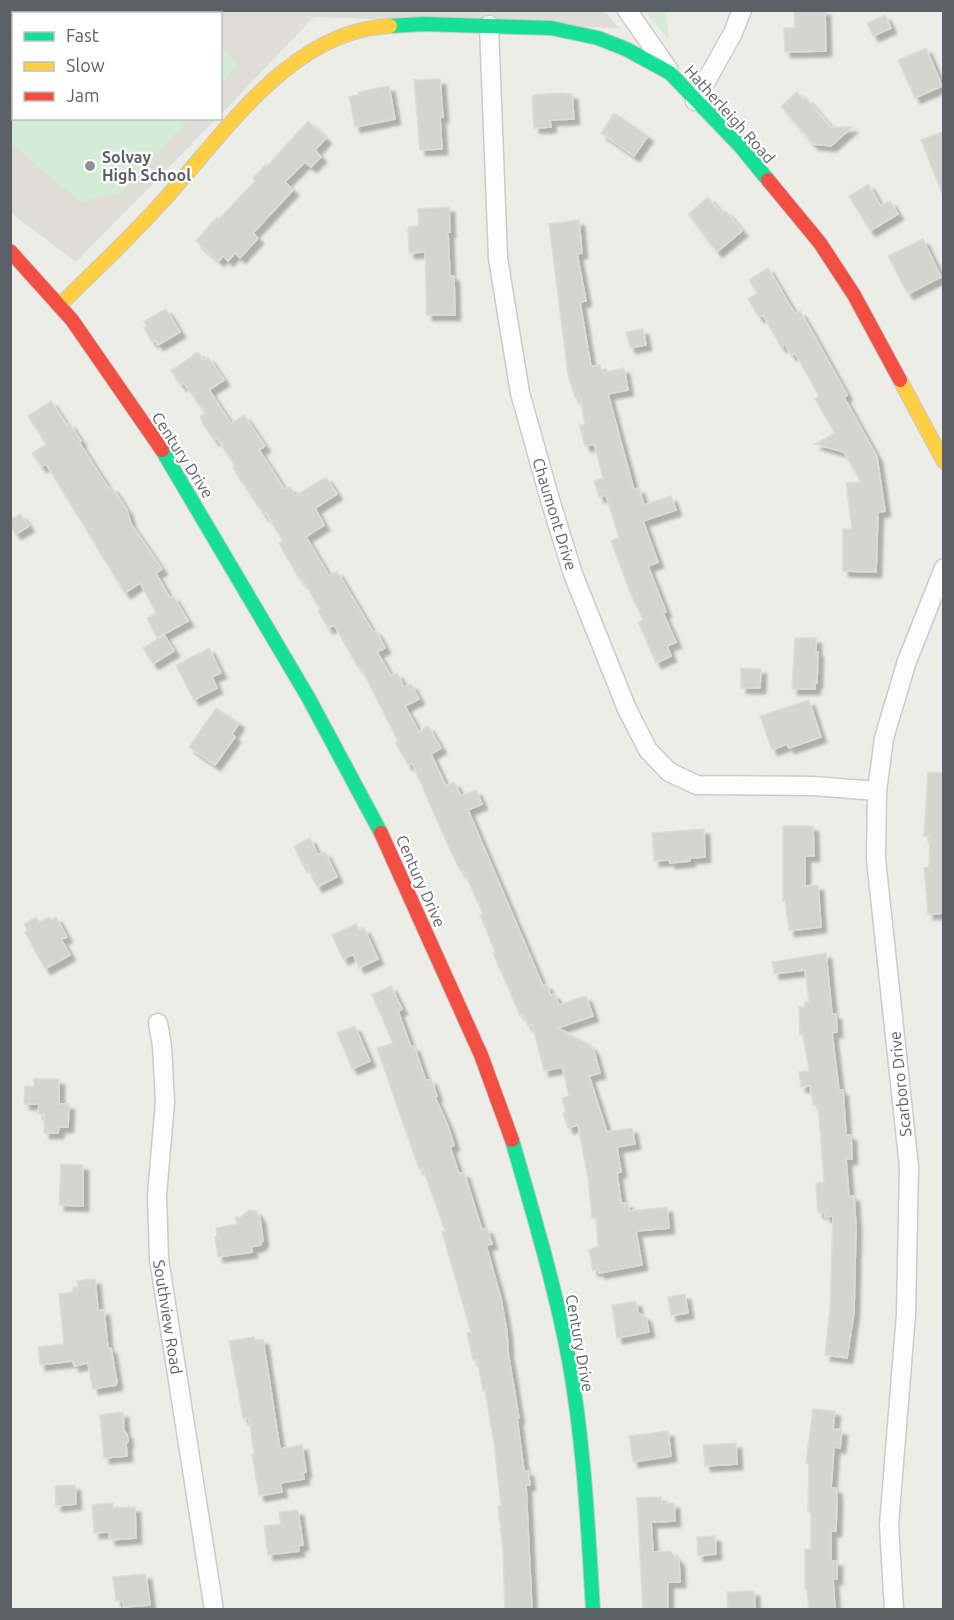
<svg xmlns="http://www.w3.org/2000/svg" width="954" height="1620" font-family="Ubuntu,sans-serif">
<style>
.education{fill:#deddd6}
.green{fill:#d4ebd5}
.building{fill:#d4d4d1;stroke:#dddcd6;stroke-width:1.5;filter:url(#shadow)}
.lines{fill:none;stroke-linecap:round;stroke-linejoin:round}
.street-casing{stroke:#cacbca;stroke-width:21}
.fast-casing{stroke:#c8c9c9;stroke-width:16}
.slow-casing{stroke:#c8c9c9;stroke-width:16}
.jam-casing{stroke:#c8c9c9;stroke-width:16}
.street{stroke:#fcfcfc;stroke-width:18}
.fast{stroke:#16e098;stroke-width:14}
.slow{stroke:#ffcf43;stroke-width:14}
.jam{stroke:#f24e42;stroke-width:14}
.poi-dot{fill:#8f9194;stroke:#fff;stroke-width:2}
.labels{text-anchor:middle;stroke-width:4.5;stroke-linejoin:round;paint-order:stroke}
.street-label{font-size:16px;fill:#5c6067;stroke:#fff}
.poi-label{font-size:16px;font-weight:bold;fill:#5c6067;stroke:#fff;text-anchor:start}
</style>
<defs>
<filter id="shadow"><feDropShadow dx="5.5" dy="5.5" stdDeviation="1.5" flood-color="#0004"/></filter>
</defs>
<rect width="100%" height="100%" fill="#edede8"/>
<path class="education" d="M604,10L619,28L314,17L221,114L220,14H14V118L216,119L76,262L11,213L10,11Z"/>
<g class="green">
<path d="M26,10H190L192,13H15Z"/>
<path d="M645,11H666L669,40Z"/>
<path d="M13,14L14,118L189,119L122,192L80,202L11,144L10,15Z"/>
<path d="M221,46L237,65L221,83Z"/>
</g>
<g class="building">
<path d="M794,10H825L826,51L785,52L784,28H795Z"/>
<path d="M885,15L891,28L873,36L867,23Z"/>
<path d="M926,48L942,86L915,98L898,60Z"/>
<path d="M440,79L443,117L440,118L442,149L420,150L414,80Z"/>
<path d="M389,86L395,119L355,127L349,97L359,95L358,92Z"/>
<path d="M797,92L804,100L806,98L831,127H852L831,146L813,144L781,106Z"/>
<path d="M560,93L572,94L574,119L550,120L551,127L534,128L532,97L534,95Z"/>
<path d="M614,113L648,136L634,156L601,133Z"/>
<path d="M308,121L326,138L315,150L321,157L311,167L305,162L285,182L293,190L253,233L258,238L240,258L235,253L228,261L223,256L219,261L196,241L217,217L219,219L255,181L253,178L266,164L267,166Z"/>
<path d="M944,131V195L943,196L921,140Z"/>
<path d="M868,184L881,206L890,201L898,214L870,231L849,196Z"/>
<path d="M708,197L722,214L726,211L742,231L717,252L688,214Z"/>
<path d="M449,207L450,232H448L450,276H454L455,315H427L425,252L409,253L408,230L409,227L419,226L418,209Z"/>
<path d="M579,220L582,253L577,254L586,301L580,302L591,367L600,365L602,373L624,368L628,390L608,394L634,490L639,488L644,505L671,496L676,510L643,521L658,562L648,566L666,612L663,613L676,642L667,646L671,656L656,663L638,622L643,620L631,594L611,541L619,538L606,495L599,497L594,481L603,478L594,444L585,446L579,425L585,424L580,397L575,398L568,374L549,224Z"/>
<path d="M923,239L941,277L908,294L888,256Z"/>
<path d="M768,268L795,314L800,311L811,330L847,395L844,397L877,457L885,511L878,512L876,572L843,571V529H852L846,483L861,482L844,452L815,444L835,433L815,399L819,396L795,353L791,355L785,344L781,347L763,315L759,317L748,299L757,293L749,280Z"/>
<path d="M166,309L180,332L158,345L155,340L152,342L144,328L147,327L144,321Z"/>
<path d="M643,329L646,345L630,348L626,332Z"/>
<path d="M198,352L203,360L208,357L224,380L209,390L231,424L244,415L265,446L259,450L284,489L290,487L295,496L326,477L337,494L315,508L324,525L306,537L329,576L337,571L373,632L376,631L385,648L377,652L391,676L397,673L404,687L411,684L419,699L405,706L419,732L428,726L441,748L431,754L446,786L454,782L461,796L476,790L482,804L468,810L543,986L546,984L551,995L554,994L559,1005L586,996L593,1016L558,1028L590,1045L594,1051L600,1073L589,1076L607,1132L632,1128L635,1144L617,1147L621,1172L617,1173L621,1203H628L629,1211L667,1207L669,1228L636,1231L642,1265L599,1273V1270L593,1271L589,1250L598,1246L596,1218H592L588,1178L578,1125L568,1128L563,1113L566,1112L562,1098L569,1096L562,1067L544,1071L532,1024L528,1026L523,1014L520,1015L493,953L495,952L480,915L483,914L464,871L461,872L450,850L412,763L408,765L395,742L398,741L360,666L358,667L334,625L328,628L318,610L320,609L303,580L301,581L293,568L279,543L283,541L266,513L264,515L233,468L235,466L217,438L214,440L204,425L200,416L205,413L184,383L181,385L171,371Z"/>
<path d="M51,401L67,425L69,423L81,441L79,442L109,489L112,487L127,510L131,524L162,569L156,573L170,598L173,596L188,621L157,638L147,618L156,613L140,583L125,593L46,464L41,467L32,453L46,444L28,416Z"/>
<path d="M20,514L29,526L16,534L10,526V520Z"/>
<path d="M164,635L174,651L153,664L143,648Z"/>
<path d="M795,638H816V652H818L817,683H815V689H792Z"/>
<path d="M209,648L221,673L212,677L217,688L194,700L176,665Z"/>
<path d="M741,668L761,669L760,688H741Z"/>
<path d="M809,700L821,737L789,748L787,744L772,750L760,716Z"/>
<path d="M216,708L239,723L232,734L235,737L215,765L189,747Z"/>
<path d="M928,772L944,773V913L928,914L924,868L929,867L930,836H924Z"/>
<path d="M783,826H813L814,856H805V886L818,885L821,927L789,931L785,900L783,901Z"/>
<path d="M704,829L705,857L689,858L690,861L670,863L669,860L654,861L652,833Z"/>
<path d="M310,838L318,855L325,852L337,877L317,887L306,864L303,866L294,846Z"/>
<path d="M36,917L40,922L49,917L51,920L56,917L67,937L61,939L70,955L45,969L25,932L28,931L24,924Z"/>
<path d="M356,924L359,930L364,928L378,959L359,968L353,954L343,959L332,935Z"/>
<path d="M826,953L832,1014H836L837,1032L832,1033L839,1090H843L846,1135H851L852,1159H846L849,1196H854L856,1227L854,1312L847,1358L825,1355L830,1309L833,1216L825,1217V1212L818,1213L816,1183L824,1182L818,1105H813L810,1086L801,1087L799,1072L809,1071L803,1035H800L799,1007H805V1002H809L805,970L774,974L772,962Z"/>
<path d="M391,986L402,1009L398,1011L411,1047L414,1046L426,1081L431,1079L437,1096L435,1097L448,1126L454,1145L450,1147L459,1174L464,1172L482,1230L487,1228L492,1244L486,1245L501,1299L507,1332L508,1352L519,1418H517L524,1471H528L530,1485H526L532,1610H505L503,1550L498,1506H501L494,1443L485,1391H483L477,1359L473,1360L467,1333L471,1332L442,1232L445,1231L423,1168L419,1169L377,1048L393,1043L372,995Z"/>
<path d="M355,1026L370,1061L352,1069L337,1033Z"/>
<path d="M34,1079H59V1104H69L68,1127H59L58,1133H44V1114H38L39,1104H24L25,1086L34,1087Z"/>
<path d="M61,1164L83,1165V1206L59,1205Z"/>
<path d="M249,1210L256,1211L260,1218L263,1241L261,1242V1245L251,1247L252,1252L218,1257L215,1237L217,1236L216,1228L237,1224L235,1217H241Z"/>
<path d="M95,1279L98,1310H104L108,1348H111L117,1382L116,1385L93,1389L88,1363L74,1366L73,1361L40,1365L38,1347L64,1344L59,1294L73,1292V1287H78L77,1281Z"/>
<path d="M685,1294L688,1313L671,1316L668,1297Z"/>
<path d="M636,1301L638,1313L646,1317L649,1332L617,1338L612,1305Z"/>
<path d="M254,1337L255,1340L263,1339L280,1449L302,1445L306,1472L303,1473L304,1479L280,1483L282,1492L259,1496L252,1454H254L249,1418L243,1419L229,1341Z"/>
<path d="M813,1409L835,1411L833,1429L842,1430L840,1448L834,1447L831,1488H836L837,1498L836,1531H831V1561H837V1579H833L835,1610H809L807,1589H805V1549H811V1512H808L809,1463H806Z"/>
<path d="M123,1412L124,1431L127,1434L128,1441L126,1444L127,1456L104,1458L100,1415Z"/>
<path d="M668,1431L671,1456L633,1462L629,1436Z"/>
<path d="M736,1443L737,1464L705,1466L703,1445Z"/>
<path d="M75,1485L76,1504L56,1506L55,1486Z"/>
<path d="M661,1497L662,1504L674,1503L675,1521L651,1522L653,1552L670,1551L679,1561L680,1582H668V1610H643L637,1498Z"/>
<path d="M113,1503V1508L135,1507L136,1538L110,1540L109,1532L94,1533L92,1505Z"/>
<path d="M298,1510L303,1545L298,1546L299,1551L268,1555L264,1526L281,1524L279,1512Z"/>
<path d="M715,1536L716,1554L698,1556L697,1537Z"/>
<path d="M146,1574L150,1605L124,1607L123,1601H116L113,1577Z"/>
<path d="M754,1591L755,1610H728L727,1592Z"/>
</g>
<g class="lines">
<defs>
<g id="street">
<path d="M627,10L668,69"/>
<path d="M489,25L498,258L520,393L551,503L573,574L627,709L648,750L669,772L697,785L813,786L877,791"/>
<path d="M695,101L733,33L742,10"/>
<path d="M158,1023L162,1046L165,1102L157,1195L159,1259L214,1610"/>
<path d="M894,1610L889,1525L906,1314L909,1167L876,859L877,791L884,738L907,661L944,568"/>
</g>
<g id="fast">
<path d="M390,26L423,24L551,28L598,38L626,49L670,73L741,147L768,180"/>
<path d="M162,450L308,697L381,833"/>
<path d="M512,1140C533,1213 555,1286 569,1360C584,1443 588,1527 593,1610"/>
</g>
<g id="slow">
<path d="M59,306C93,272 130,238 162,202C224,135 290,30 390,26"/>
<path d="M900,380L944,462"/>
</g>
<g id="jam">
<path d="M768,180L820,243L854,295L900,380"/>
<path d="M10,251L72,320L162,450"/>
<path d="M381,833L481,1055L512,1140"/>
</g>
</defs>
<use href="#street" class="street-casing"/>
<use href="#fast" class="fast-casing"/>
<use href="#slow" class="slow-casing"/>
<use href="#jam" class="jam-casing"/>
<use href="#street" class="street"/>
<use href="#fast" class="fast"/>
<use href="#slow" class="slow"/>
<use href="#jam" class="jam"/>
</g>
<circle class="poi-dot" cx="90" cy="166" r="6"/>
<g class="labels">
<g class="street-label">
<text transform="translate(730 114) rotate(48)" y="6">Hatherleigh Road</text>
<text transform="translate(183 455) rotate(57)" y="6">Century Drive</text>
<text transform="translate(555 514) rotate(73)" y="6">Chaumont Drive</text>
<text transform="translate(421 881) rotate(66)" y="6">Century Drive</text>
<text transform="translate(900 1084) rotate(-96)" y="6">Scarboro Drive</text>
<text transform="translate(168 1317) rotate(81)" y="6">Southview Road</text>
<text transform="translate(580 1343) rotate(80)" y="6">Century Drive</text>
</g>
<g class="poi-label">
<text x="102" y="163">Solvay<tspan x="102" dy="18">High School</tspan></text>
</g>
</g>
<rect width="954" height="1620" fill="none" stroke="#5c6067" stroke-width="24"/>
<rect x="12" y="12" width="210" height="108" fill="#ffffff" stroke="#bebfc2" stroke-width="1.5"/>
<rect x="24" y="32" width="30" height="9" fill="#16e098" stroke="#bebfc2" stroke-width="1.5"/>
<text x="66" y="42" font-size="18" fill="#5c6067">Fast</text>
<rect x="24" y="62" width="30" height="9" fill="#ffcf43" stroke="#bebfc2" stroke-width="1.5"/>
<text x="66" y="72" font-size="18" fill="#5c6067">Slow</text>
<rect x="24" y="92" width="30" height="9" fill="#f24e42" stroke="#bebfc2" stroke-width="1.5"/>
<text x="66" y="102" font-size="18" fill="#5c6067">Jam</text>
</svg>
